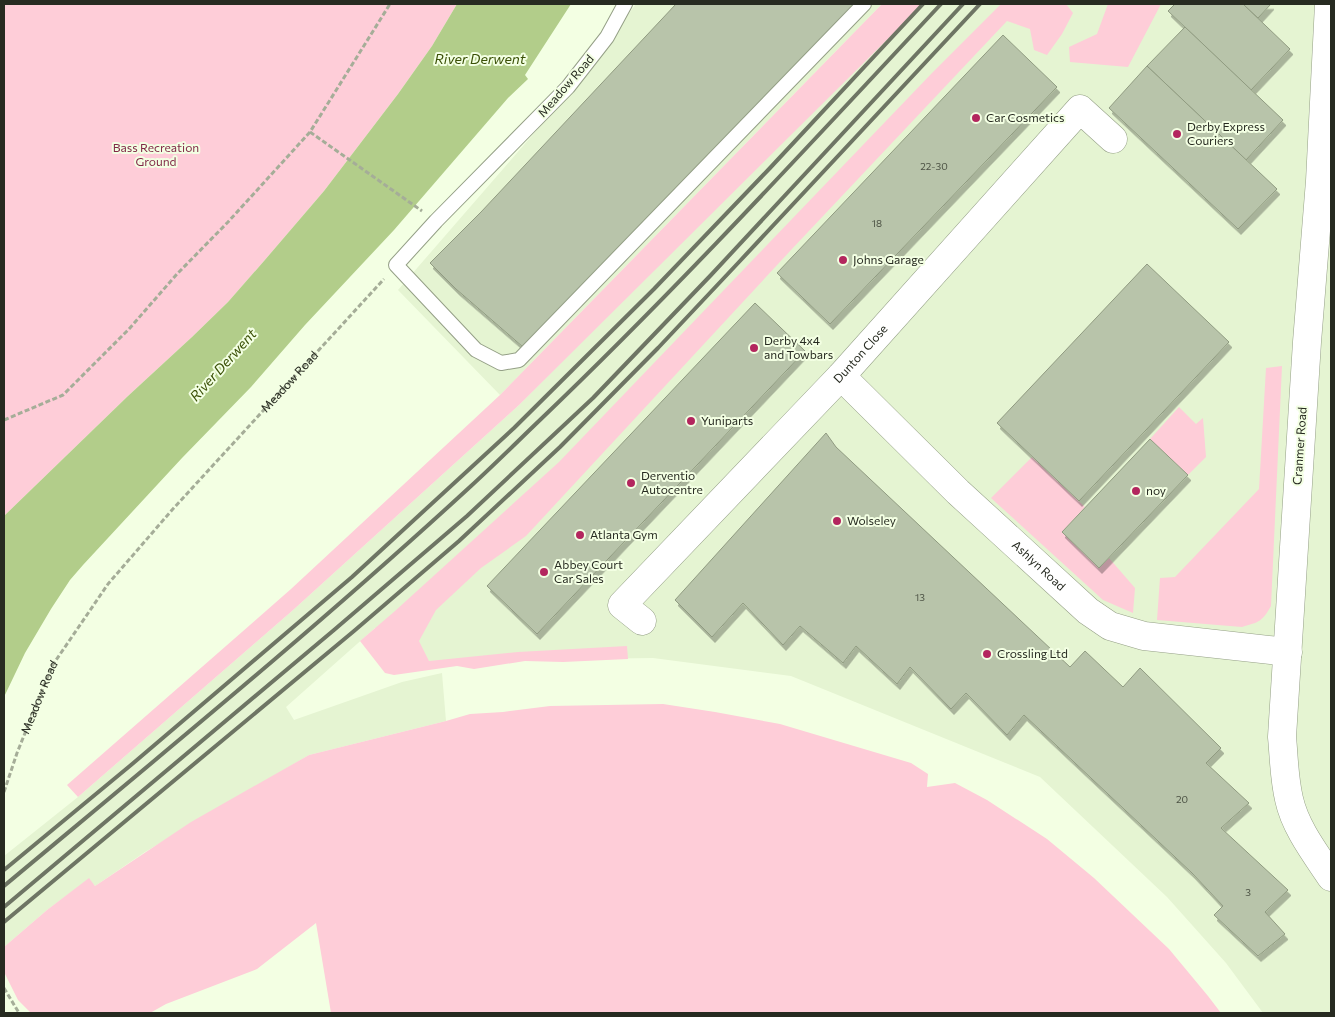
<svg xmlns="http://www.w3.org/2000/svg" width="1335" height="1017" font-family="Commissioner,sans-serif">
<style>
.built{fill:#e5f4d2}
.green{fill:#fecdd8}
.water{fill:#b2cd8a}
.building{fill:#b8c4aa;stroke:#909b81;filter:url(#shadow)}
.lines{fill:none;stroke-linecap:round;stroke-linejoin:round}
.service-casing{stroke:#949f86;stroke-width:16}
.minor-casing{stroke:#949f86;stroke-width:29}
.path{stroke:#a5ad98;stroke-width:3;stroke-dasharray:5 2.5;stroke-linecap:butt}
.service{stroke:#fff;stroke-width:14}
.minor{stroke:#fff;stroke-width:28}
.rail{stroke:#6e7564;stroke-width:4}
.poi-dot{fill:#b3265e;stroke:#f3ffe3;stroke-width:2}
.labels{text-anchor:middle;stroke-width:4;stroke-linejoin:round;paint-order:stroke}
.number-label{font-size:10px;fill:#4b5143}
.street-label{font-size:12px;fill:#272b21;stroke:#f3ffe3}
.poi-label{font-size:12px;fill:#272b21;stroke:#f3ffe3;text-anchor:start}
.park-label{font-size:12px;fill:#802947;stroke:#f3ffe3}
.water-label{font-size:14px;font-style:italic;fill:#3a5006;stroke:#f3ffe3}
</style>
<defs>
<filter id="shadow"><feDropShadow dx="3" dy="5.5" stdDeviation="0" flood-color="#0004"/></filter>
</defs>
<rect width="100%" height="100%" fill="#f3ffe3"/>
<g class="built">
<path d="M636,4H882L500,395L398,290L570,92Z"/>
<path d="M916,4H1331V1013H1263L1226,963L1167,897L1040,777L791,676L653,658L429,661L375,628L286,707L294,720L402,682L442,673L446,721L309,755L145,852L95,886L89,879L47,910L4,947V856L78,797L292,611L518,406Z"/>
</g>
<g class="green">
<path d="M4,4H457L432,46L398,94L324,191L264,261L228,302L192,337L128,396L4,516Z"/>
<path d="M882,4H923L518,406L292,611L78,797L67,785L291,589L500,395Z"/>
<path d="M1001,4H1066L1073,13L1062,34L1047,55L1034,50L1030,29L1007,21L791,250L526,536L481,568L436,610L419,641L429,661L518,652L627,646L628,659L563,662L525,661L474,669L457,666L394,675L385,673L360,641L395,611L559,462L932,73Z"/>
<path d="M1108,4H1161L1128,67L1070,62L1069,47L1097,34Z"/>
<path d="M1282,366L1271,606C1262,622 1259,622 1242,627L1157,620L1160,578L1175,577L1259,489L1266,368Z"/>
<path d="M1179,407L1196,424L1203,418L1206,457L1188,475L1150,439Z"/>
<path d="M1032,457L1085,507L1062,532L1099,568L1109,558L1135,588L1133,613L1103,600L991,498Z"/>
<path d="M663,704L715,712L780,724L911,763L928,774L927,787L955,783L987,800L1047,839L1094,878L1169,949L1208,996L1221,1013H331L316,923L257,969L166,1004L150,1013H31L18,1000L4,972V947L47,910L89,878L95,886L191,822L309,755L446,721L470,714L503,712L550,706Z"/>
</g>
<path class="water" d="M457,4H571L525,75L528,79L508,98L394,230L305,325L251,387L182,458L83,565L70,580L51,609L25,653L4,697V516L128,396L192,337L228,302L264,261L324,191L398,94L432,46Z"/>
<g class="building">
<path d="M676,4H854L523,347L456,289L430,263L481,212Z"/>
<path d="M1175,4H1243L1290,49L1251,90L1168,11Z"/>
<path d="M1243,4H1271L1258,18Z"/>
<path d="M1185,27L1283,120L1246,160L1147,66Z"/>
<path d="M1003,35L1057,87L830,324L777,273Z"/>
<path d="M1147,66L1277,189L1238,229L1109,108Z"/>
<path d="M1147,264L1229,342L1079,501L997,423Z"/>
<path d="M755,303L805,351L537,634L487,586Z"/>
<path d="M826,433L836,447L1070,667L1085,651L1123,687L1140,668L1221,748L1206,763L1249,803L1221,828L1288,890L1265,912L1285,934L1258,956L1214,915L1223,906L1192,873L1024,715L1007,735L966,693L951,709L910,667L897,684L856,646L843,663L800,626L783,645L743,603L712,637L675,600Z"/>
<path d="M1150,439L1188,475L1099,568L1062,532Z"/>
</g>
<g class="lines">
<defs>
<path id="service" d="M625,4L607,37L568,87L436,221L396,265L476,350L501,363L519,360L864,4"/>
<g id="minor">
<path d="M1329,4L1320,181L1307,342L1282,737C1284,757 1284,778 1289,799C1295,827 1315,853 1331,877"/>
<path id="s2" d="M841,376L958,492L1088,611L1110,626L1144,636L1288,652"/>
<path id="s3" d="M642,621L622,605L841,376L1080,109L1113,139"/>
</g>
</defs>
<use href="#service" class="service-casing"/>
<use href="#minor" class="minor-casing"/>
<g class="path">
<path d="M310,132L422,211"/>
<path d="M4,420L63,395L129,329L177,274L228,222L310,132L390,4"/>
<path id="s1" d="M4,792L17,753L52,666L108,584L172,510L384,279"/>
<path d="M4,988L19,1013"/>
</g>
<use href="#service" class="service"/>
<use href="#minor" class="minor"/>
<g class="rail">
<path d="M4,870L131,765L352,577L514,428L654,289L770,168L923,4"/>
<path d="M4,886C161,755 320,625 471,486C495,464 518,441 541,419C680,286 810,144 941,4"/>
<path d="M4,907L334,630L467,516L593,398L711,275L963,4"/>
<path d="M4,922L354,631L459,541L560,447L658,348L739,262L980,4"/>
</g>
</g>
<g class="poi-dot">
<circle cx="976" cy="118" r="5"/>
<circle cx="1177" cy="134" r="5"/>
<circle cx="843" cy="260" r="5"/>
<circle cx="754" cy="348" r="5"/>
<circle cx="691" cy="421" r="5"/>
<circle cx="631" cy="483" r="5"/>
<circle cx="1136" cy="491" r="5"/>
<circle cx="837" cy="521" r="5"/>
<circle cx="580" cy="535" r="5"/>
<circle cx="544" cy="572" r="5"/>
<circle cx="987" cy="654" r="5"/>
</g>
<g class="labels">
<g class="number-label">
<text x="934" y="170">22-30</text>
<text x="877" y="227">18</text>
<text x="920" y="601">13</text>
<text x="1182" y="803">20</text>
<text x="1248" y="896">3</text>
</g>
<g class="street-label">
<text transform="translate(566 86) rotate(-49)" y="4">Meadow Road</text>
<text dy="4" stroke="none"><textPath href="#s3" startOffset="372">Dunton Close</textPath></text>
<text dy="4" stroke="none"><textPath href="#s1" startOffset="506">Meadow Road</textPath></text>
<text transform="translate(1300 446) rotate(-86)" y="4">Cranmer Road</text>
<text dy="4" stroke="none"><textPath href="#s2" startOffset="274">Ashlyn Road</textPath></text>
<text dy="4" stroke="none"><textPath href="#s1" startOffset="101">Meadow Road</textPath></text>
</g>
<g class="poi-label">
<text x="986" y="122">Car Cosmetics</text>
<text x="1187" y="131">Derby Express<tspan x="1187" dy="14">Couriers</tspan></text>
<text x="853" y="264">Johns Garage</text>
<text x="764" y="345">Derby 4x4<tspan x="764" dy="14">and Towbars</tspan></text>
<text x="701" y="425">Yuniparts</text>
<text x="641" y="480">Derventio<tspan x="641" dy="14">Autocentre</tspan></text>
<text x="1146" y="495">noy</text>
<text x="847" y="525">Wolseley</text>
<text x="590" y="539">Atlanta Gym</text>
<text x="554" y="569">Abbey Court<tspan x="554" dy="14">Car Sales</tspan></text>
<text x="997" y="658">Crossling Ltd</text>
</g>
<g class="park-label">
<text x="156" y="152">Bass Recreation<tspan x="156" dy="14">Ground</tspan></text>
</g>
<g class="water-label">
<text x="480" y="64">River Derwent</text>
<text transform="translate(223 365) rotate(-48)" y="5">River Derwent</text>
</g>
</g>
<rect width="1335" height="1017" fill="none" stroke="#272b21" stroke-width="10"/>
</svg>
